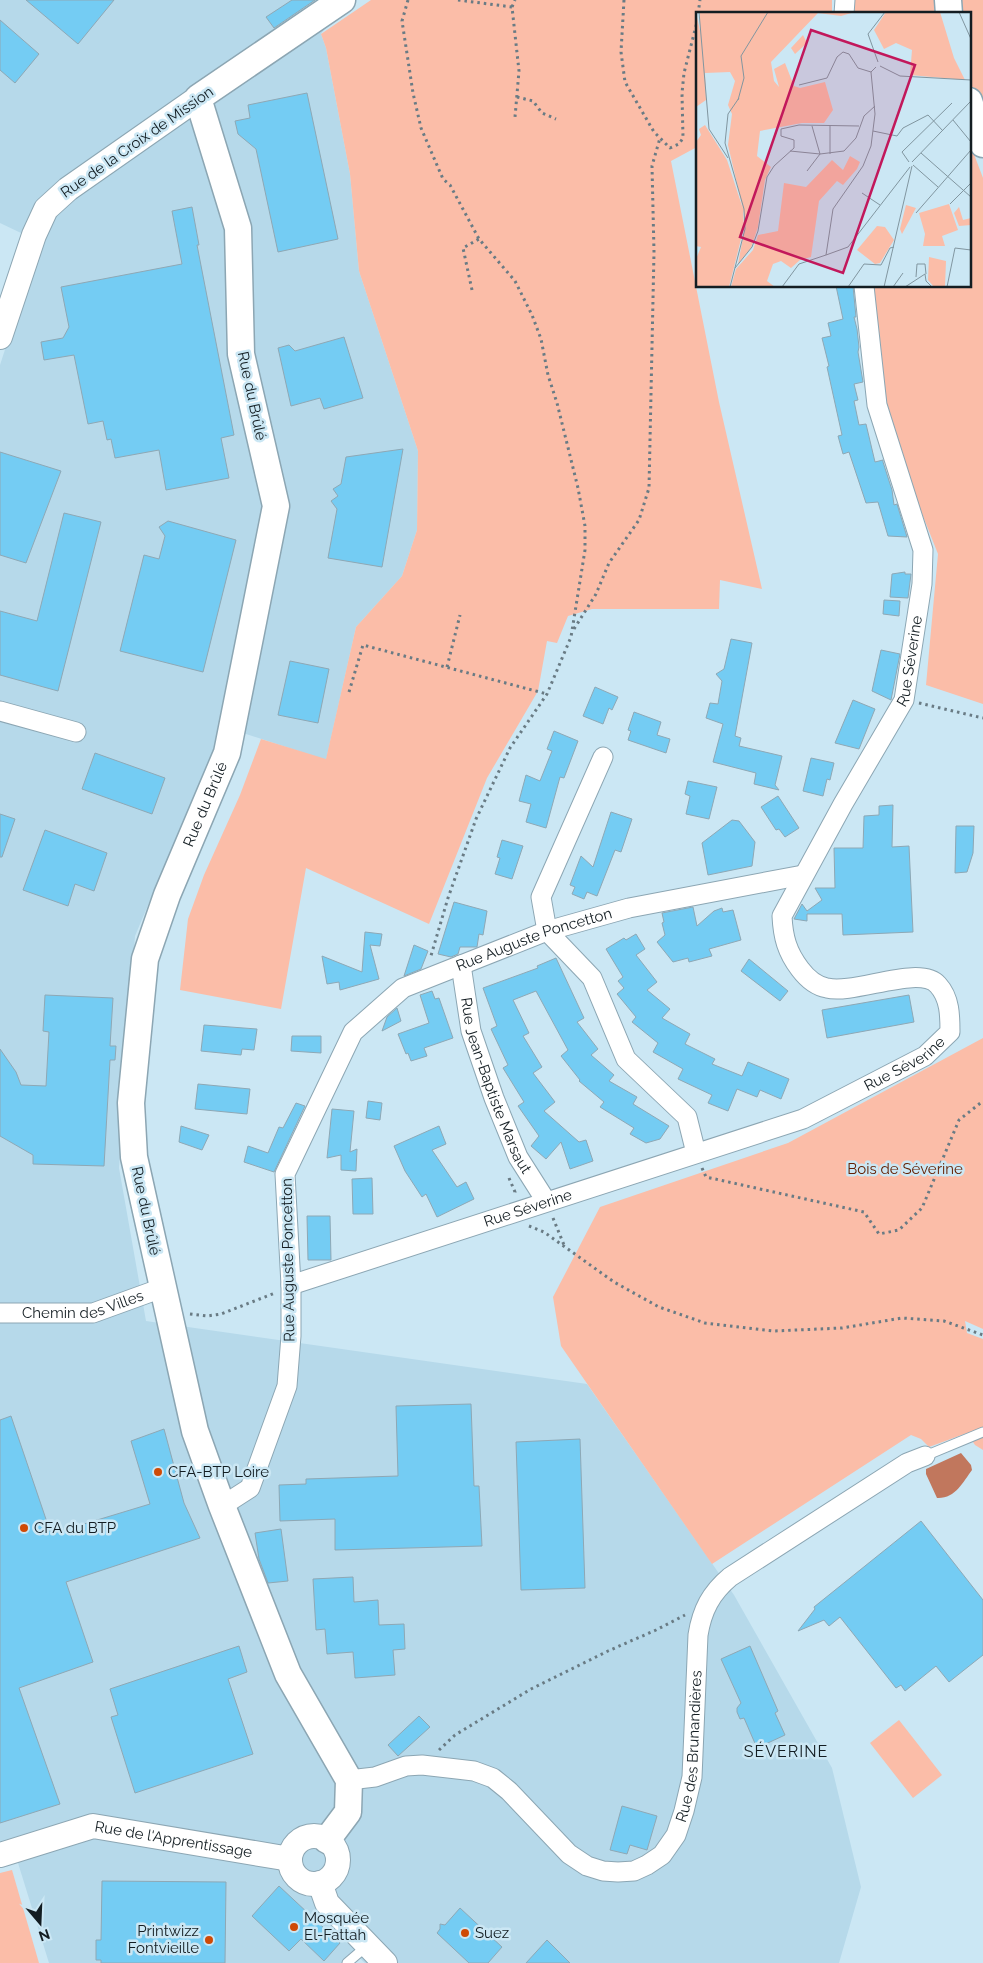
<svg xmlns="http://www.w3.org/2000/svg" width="983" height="1963" font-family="Raleway,sans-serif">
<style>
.built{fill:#b6d9ea}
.green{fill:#fbbda8}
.water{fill:#c1775d}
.building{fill:#74ccf3;stroke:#8ea8b5}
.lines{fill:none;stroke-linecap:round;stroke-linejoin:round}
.service-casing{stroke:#8ca6b3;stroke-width:11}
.minor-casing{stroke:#8ca6b3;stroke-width:21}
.tertiary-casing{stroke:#8ca6b3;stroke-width:26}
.secondary-casing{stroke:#8ca6b3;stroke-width:29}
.path{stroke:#697b84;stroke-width:3;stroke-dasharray:2.5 4;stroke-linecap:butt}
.service{stroke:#fff;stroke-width:9}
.minor{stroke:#fff;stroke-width:19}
.tertiary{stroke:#fff;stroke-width:24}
.secondary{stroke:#fff;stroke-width:26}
.poi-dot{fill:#cf4a06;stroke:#cbe7f4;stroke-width:2}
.labels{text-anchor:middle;stroke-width:5;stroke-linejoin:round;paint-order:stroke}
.street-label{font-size:15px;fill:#131d22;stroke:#cbe7f4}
.park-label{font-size:15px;fill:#632002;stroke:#cbe7f4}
.poi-label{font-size:15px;fill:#131d22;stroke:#cbe7f4;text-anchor:start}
.neighbourhood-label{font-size:16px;letter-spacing:1px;fill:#131d22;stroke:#cbe7f4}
.inset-road{fill:none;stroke:#8196a0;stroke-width:1}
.view{fill:#c2185b;fill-opacity:0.15;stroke:#c2185b;stroke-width:2.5}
.inset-edge{fill:none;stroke:#131d22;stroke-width:2.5}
</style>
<rect width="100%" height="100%" fill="#cbe7f4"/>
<path class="built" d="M0,0H346L321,34L326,48L350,174L359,271L418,451L417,530L402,576L356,627L326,760L243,733L213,751L135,936L119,1168L146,1321L587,1384L734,1595L832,1768L861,1887L839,1963H365L356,1955L348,1963H49L18,1863L0,1862V365L40,242L0,223Z"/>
<g class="green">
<path d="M371,0H832V14H697V147L671,161L719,402L762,589L720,580L719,609H592L568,616L557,643L547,641L538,691L487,778L429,924L306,868L281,1009L180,990L188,919L204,875L240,795L261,739L326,759L356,627L402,576L417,530L418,451L359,271L350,174L326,48L321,34Z"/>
<path d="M854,0H938L939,14H854Z"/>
<path d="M956,0H983V122L969,78V14H957Z"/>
<path d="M969,141L983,178V704L926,685L938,554L904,468L882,390L871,286H969Z"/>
<path d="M983,1038V1329L965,1321L967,1333L983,1339V1450L975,1445L967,1433L929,1447L921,1439L911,1435L712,1564L561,1346L553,1297L600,1207L788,1143Z"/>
<path d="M899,1720L942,1775L913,1798L870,1743Z"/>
<path d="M12,1870L39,1963H0V1873Z"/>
</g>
<path class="water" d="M961,1453L971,1465L972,1470C963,1482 955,1499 937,1498L926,1474V1469Z"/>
<g class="building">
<path d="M26,0H114L78,44Z"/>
<path d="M292,0H315L274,28L266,17Z"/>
<path d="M0,20L39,54L15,83L0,70Z"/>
<path d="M307,93L338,239L278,252L256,149L238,134L235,121L250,118L248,105Z"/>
<path d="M192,207L199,245H197L234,435L221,438L229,478L166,490L159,450L115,458L111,439L107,440L103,421L88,424L74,355L44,360L41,342L63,338L69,327L61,287L182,264L172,211Z"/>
<path d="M836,286H853L856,317H854L857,329L859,347L858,352L863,382L854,384L858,400L854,401L859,425L866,424L875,462L883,460V462L892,490L894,505L897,504L907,537L888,536L878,502L866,503L849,452L843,454L838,436L842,435L827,367L829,366L822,338L831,336L828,323L843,319Z"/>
<path d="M344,337L363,398L324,409L320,398L291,406L278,348L289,345L295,351Z"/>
<path d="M403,449L382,567L328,558L337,509L331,501L338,496L333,489L341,484L346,457Z"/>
<path d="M0,452L61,471L26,563L0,555Z"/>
<path d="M64,513L101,522L58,691L0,675V611L37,621Z"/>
<path d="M168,521L236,540L203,672L120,651L144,555L159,559L165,536L159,527Z"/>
<path d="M905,572V574H911L908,598L890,597L892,574Z"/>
<path d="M884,600L900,601L899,616L883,614Z"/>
<path d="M731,639L752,643L735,736L741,738L739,746L782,756L775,785L779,790L754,784L756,773L713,762L723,724L706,718L710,703L718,704L722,681L716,674L724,669Z"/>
<path d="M881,650L900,654L891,700L872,691Z"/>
<path d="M290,661L329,669L318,723L278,715Z"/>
<path d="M595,687L618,697L612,710L609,708L603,724L583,716Z"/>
<path d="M853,700L875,709L859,749L835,743Z"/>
<path d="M634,712L661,722L657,735L670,739L666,753L628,740L631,731L628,730Z"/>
<path d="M554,731L578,741L564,778L560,777L546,828L526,822L531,804L519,801L526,775L540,781L552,751L547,749Z"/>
<path d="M95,753L165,778L152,814L82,789Z"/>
<path d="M811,758L834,763L830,780L827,779L823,796L803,791Z"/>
<path d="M688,781L717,787L709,819L686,814L690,796L685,794Z"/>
<path d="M778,796L799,828L785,837L779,829L776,830L761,807Z"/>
<path d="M893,805L892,847L909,846L913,932L843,935L842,914H807V921L794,919L802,904L807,911L822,900L815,888H835L834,848H863L864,816L879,815V806Z"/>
<path d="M611,812L632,819L621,852L615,850L597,896L587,892L584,899L572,894L575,887L570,885L581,856L593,867Z"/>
<path d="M0,814L15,819L2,857H0Z"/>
<path d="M732,820L739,821L755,842L752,866L708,875L702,843Z"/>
<path d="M956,826H974L973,853L967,872L955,873Z"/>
<path d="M45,830L107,853L94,891L75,884L68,906L23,890Z"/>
<path d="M502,840L523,846L512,879L495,874L500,858L497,857Z"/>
<path d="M454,902L487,911L483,935L479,934L477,947H460L458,954L451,957L438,954Z"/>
<path d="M693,907L697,926L714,911L722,908L723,912L733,910L741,940L709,949L712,956L689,962L688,958L673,962L657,942L665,935L662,923L664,922L662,913Z"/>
<path d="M365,932L382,934L380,946L370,945L379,979L340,990L339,982L327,984L322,956L362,972Z"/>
<path d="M636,934L645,949L636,955L657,982L647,990L670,1009L662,1018L690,1034L685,1044L715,1059L712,1064L742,1076L748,1062L789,1079L781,1099L760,1090L757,1097L737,1089L728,1111L708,1103L712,1095L678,1079L683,1069L653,1052L658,1043L632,1022L636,1017L617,994L624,988L618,981L623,977L606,949L624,938L626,940Z"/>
<path d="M414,945L428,951L421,969L404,976Z"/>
<path d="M556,958L584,1018L577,1022L598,1049L591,1055L614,1075L609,1081L637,1097L633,1104L669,1126L660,1139L646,1143L630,1134L634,1128L600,1107L604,1102L579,1081L580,1080L561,1056L568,1050L536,991L513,1000L529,1033L523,1036L542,1067L533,1073L555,1102L544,1111L579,1142L586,1140L593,1161L570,1169L561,1142L546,1159L531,1146L539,1136L518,1106L524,1102L503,1068L508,1065L491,1029L497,1026L483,988L538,968L537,966Z"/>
<path d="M749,959L788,991L780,1001L741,971Z"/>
<path d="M432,991L435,999L439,998L453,1038L424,1048L427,1056L411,1061L408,1053L406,1054L398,1034L429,1023L420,995Z"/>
<path d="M45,995L113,998L110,1046H116L115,1060H110L104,1166L33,1164V1155L0,1136V1049L16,1072L21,1085L46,1086L49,1032L43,1031Z"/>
<path d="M909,995L914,1022L827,1038L822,1010Z"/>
<path d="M397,1008L401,1021L382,1031L387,1017Z"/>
<path d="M204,1025L257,1029L254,1050L242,1049L241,1055L201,1051Z"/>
<path d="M292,1036H321V1053L291,1051Z"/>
<path d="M198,1084L250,1089L247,1114L195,1109Z"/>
<path d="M368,1101L382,1103L380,1120L366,1118Z"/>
<path d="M296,1103L305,1106L274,1172L244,1162L248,1146L268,1153L279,1127L283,1128Z"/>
<path d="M332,1109L354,1111L350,1152L357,1149L356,1171L341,1170V1155L327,1158Z"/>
<path d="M181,1126L209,1135L202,1150L179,1142Z"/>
<path d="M439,1126L446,1144L432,1150L457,1187L466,1182L474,1199L437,1217L426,1194L422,1197L405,1171L394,1146Z"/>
<path d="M372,1178L373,1214H353L352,1179Z"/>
<path d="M307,1216H330L331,1260H308Z"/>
<path d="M471,1404L474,1486H479L482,1546L335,1550V1519L280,1521L279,1485L306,1484V1479L398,1476L396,1406Z"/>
<path d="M11,1416L51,1534L150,1504L131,1441L164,1429L184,1503L200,1538L66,1582L93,1662L19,1688L60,1804L0,1823V1420Z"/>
<path d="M580,1439L585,1588L521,1590L516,1442Z"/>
<path d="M921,1521L983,1600V1655L949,1682L936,1666L905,1691L901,1685L896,1688L840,1617L829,1626L824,1620L798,1631L815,1609L814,1607Z"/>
<path d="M281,1529L288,1581L268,1583L259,1559L255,1533Z"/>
<path d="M353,1577L354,1602L378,1600L379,1625L404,1624L405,1649L393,1650L395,1675L355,1678L353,1652L327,1654L325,1629L316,1630L313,1579Z"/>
<path d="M239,1646L247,1672L228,1679L253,1754L135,1793L111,1717L118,1715L110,1689Z"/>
<path d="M750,1646L778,1711L775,1713L785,1735L757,1748L744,1718L740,1719L737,1712V1708L741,1703L721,1659Z"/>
<path d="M419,1716L430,1727L398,1756L388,1745Z"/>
<path d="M622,1806L657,1816L647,1850L630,1845L627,1854L610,1850Z"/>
<path d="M102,1881L226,1882L225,1963H101V1960H96V1940H101Z"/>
<path d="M279,1886L340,1943L324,1961L301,1939L289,1951L252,1916Z"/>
<path d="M460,1908L502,1947L488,1963H469L437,1933L440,1929V1924L445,1925Z"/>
<path d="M547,1940L570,1963H526Z"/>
</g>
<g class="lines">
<defs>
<g id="service">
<path d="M925,1456L983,1432"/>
<path d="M347,1963L368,1945"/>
</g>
<g id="minor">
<path d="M844,14L845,0"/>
<path d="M0,711L76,732"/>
<path d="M547,931L592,978L626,1059L687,1117L696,1153"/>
<path d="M547,931L541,897L603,757"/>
<path id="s1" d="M461,965L471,1031L494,1098L518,1157L546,1201"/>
<path id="s2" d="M291,1285L803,1119L925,1056L950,1032C950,1016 950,998 938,985C920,964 854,995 827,988C816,986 806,977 800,969C787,952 783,937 782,916L843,804L904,700L922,584L923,550L877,405L864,286"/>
<path id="s3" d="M0,1313H93L162,1288"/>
<path id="s4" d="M222,1506L250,1488L287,1386L291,1336V1285L285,1174L353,1032L403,988L547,931L629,908L803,875"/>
<path id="s5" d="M349,1780L375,1777L406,1766L422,1765L474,1771L493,1778L509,1791L569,1854L587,1866L603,1871L618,1872L634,1871L647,1865L662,1855L676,1835L684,1811L692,1777L698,1635C702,1610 711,1593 730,1577L907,1463L925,1456"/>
</g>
<g id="tertiary">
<path d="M0,337L34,235L46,209L68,189L198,98"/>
<circle cx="314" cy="1860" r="24"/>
<path id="s6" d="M0,1855L93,1826L290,1859"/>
<path d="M320,1883L327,1903L385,1963"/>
</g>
<g id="secondary">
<path d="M948,0L949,14"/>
<path d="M969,101L983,144"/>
<path id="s7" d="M327,1840L348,1812L349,1780L288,1674L222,1506L195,1431L134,1157L131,1103L145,959L167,895L227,753L276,506L241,354L238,228L198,98L342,0"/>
</g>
</defs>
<use href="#service" class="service-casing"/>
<use href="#minor" class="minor-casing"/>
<use href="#tertiary" class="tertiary-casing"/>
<use href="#secondary" class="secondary-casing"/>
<g class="path">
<path d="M408,0L402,21L413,93L421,128L443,179L450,185L479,239L515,281L532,315L541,339L548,375L557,403L578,488L585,526V550L571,637L547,694L510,748L476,819L448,898L430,959"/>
<path d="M458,0L512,7L519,71L515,117"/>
<path d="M624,0L621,52L625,82L654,132L670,148L679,144L683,138L682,93L684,73L697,22"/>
<path d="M512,7L515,0"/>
<path d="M698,14L700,0"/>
<path d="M517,97L533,101L542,113L556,119"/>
<path d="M472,290L463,248L479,239"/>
<path d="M574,629L596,594L609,563L639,520L649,488L654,252L652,166L660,138"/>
<path d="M447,667L460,615"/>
<path d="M349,692L363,645L547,694"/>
<path d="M919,703L983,718"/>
<path d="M702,1168L706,1177L864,1212L879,1234L899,1230L922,1208L959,1120L983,1101"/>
<path d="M509,1178L515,1192L514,1195"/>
<path d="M553,1218L564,1245"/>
<path d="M529,1226L544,1232L614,1282L659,1307L705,1323L774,1331L842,1328L902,1318L944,1321L983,1335"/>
<path d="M190,1314L207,1316L221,1314L275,1293"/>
<path d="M439,1750L455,1735L531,1689L608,1651L656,1630L685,1615"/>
</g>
<use href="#service" class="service"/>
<use href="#minor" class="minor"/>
<use href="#tertiary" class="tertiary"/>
<use href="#secondary" class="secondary"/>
</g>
<g class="poi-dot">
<circle cx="158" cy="1472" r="5"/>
<circle cx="24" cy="1528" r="5"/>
<circle cx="294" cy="1927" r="5"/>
<circle cx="465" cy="1933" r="5"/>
<circle cx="209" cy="1940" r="5"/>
</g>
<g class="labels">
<g class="street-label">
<text transform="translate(137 142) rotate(-35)" y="5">Rue de la Croix de Mission</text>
<text transform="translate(252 396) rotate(78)" y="5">Rue du Brûlé</text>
<text dy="5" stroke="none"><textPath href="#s2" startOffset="1252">Rue Séverine</textPath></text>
<text dy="5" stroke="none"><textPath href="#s7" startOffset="1095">Rue du Brûlé</textPath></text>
<text dy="5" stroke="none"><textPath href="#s4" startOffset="718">Rue Auguste Poncetton</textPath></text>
<text dy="5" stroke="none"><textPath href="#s2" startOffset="654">Rue Séverine</textPath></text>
<text dy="5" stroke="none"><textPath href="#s1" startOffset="126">Rue Jean-Baptiste Marsaut</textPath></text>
<text dy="5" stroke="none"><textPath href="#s2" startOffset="249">Rue Séverine</textPath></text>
<text transform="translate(146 1211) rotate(78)" y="5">Rue du Brûlé</text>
<text transform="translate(288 1260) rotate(-91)" y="5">Rue Auguste Poncetton</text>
<text dy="5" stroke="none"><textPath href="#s3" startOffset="84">Chemin des Villes</textPath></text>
<text dy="5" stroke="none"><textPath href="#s5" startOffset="472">Rue des Brunandières</textPath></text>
<text dy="5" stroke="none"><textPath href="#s6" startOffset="179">Rue de l'Apprentissage</textPath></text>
</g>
<g class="park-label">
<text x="905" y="1174">Bois de Séverine</text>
</g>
<g class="poi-label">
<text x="168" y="1477">CFA-BTP Loire</text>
<text x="34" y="1533">CFA du BTP</text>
<text x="304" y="1923">Mosquée<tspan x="304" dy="17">El-Fattah</tspan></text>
<text x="199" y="1936" text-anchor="end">Printwizz<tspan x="199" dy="17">Fontvieille</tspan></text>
<text x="475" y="1938">Suez</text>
</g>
<g class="neighbourhood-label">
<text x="786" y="1757">SÉVERINE</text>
</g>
</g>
<g transform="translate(696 12)">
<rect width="275" height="275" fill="#cbe7f4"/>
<path d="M0,0L4,19V0H159L145,4L122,1L75,50L78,69L83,75L78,57L89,51L98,74L104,76L129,70L137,98L128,111H106L64,119L61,144L75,155L69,168L62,215L55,236L42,252L50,210L32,133L36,102L32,93L39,69L34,60L9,61L10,88L0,95ZM190,0H244L258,46L269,68L214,63L216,38L200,31L188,37L178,18ZM107,23L111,31L99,42L95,36ZM9,113L31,148L47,197L48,215L33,275H0V247L5,235L0,234V130L5,123L3,117ZM154,144L164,150L161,157L147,173L141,169L123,189L115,245L104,248L95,256L85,249L77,252L71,269L79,275H35L40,257L57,238L62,223L82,219L88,171L110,175L136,148L147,158ZM253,192L262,218L246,224L249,234H227L229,222L223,201ZM210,193L220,196L206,222L204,217ZM263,195L267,208L275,206V213L263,214L258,201ZM181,214L189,215L198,228L184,251L179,252L161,238ZM233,245L250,249L249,275H238L232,268Z" fill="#fbbda8"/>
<path class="inset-road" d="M3,0L13,117L32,146M263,0L275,27M182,50L172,22L189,0M184,54L204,64L275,68M275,66V91M103,73L131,66L141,45L147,40L153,42L162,56L175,60M42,88L48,66L45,44L72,0M257,108L275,130M116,114L124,142M134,114V142M177,119L201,124L207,116L232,103L247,119M94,139L124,142L148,139L160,126L168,104L179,94M225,141L275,185M213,150L206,140L256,91M216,150L274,90M217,153L242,175M111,159L124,142M166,181L184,193M254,192L275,171M220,201L275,138M130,243L152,235L214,155M39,256L56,235L62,219L71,165L78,154L98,136V128L85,124V117L103,113L163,114M220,265L221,252H229L230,262M34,275L49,217L48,197L29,131L32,102L43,86M86,275L103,252L130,243L137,197L167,154L175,134L179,102L175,60L180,55M152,275L168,252L185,253L194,236L198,235M188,275L216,154M197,275L207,261M209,275L229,262L230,269L236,275M251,275L259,236L275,238"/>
<path class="view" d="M115,18L219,53L147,261L44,225Z"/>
<rect width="275" height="275" class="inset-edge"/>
</g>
<g transform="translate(40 1923) rotate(161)" stroke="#cbe7f4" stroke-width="4" paint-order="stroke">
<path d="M0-4L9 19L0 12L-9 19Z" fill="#131d22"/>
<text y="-8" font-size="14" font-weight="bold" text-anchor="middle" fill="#131d22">N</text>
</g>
</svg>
